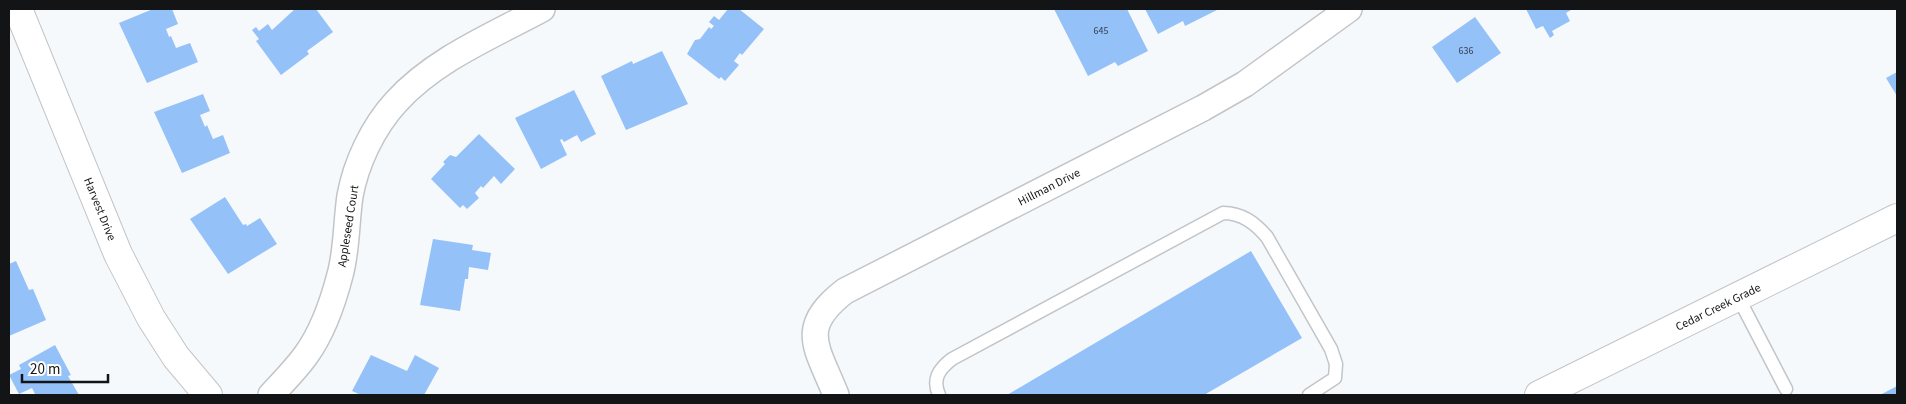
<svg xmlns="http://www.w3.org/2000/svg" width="1906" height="404" font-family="'Source Sans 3',sans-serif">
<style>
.building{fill:#94c1f8}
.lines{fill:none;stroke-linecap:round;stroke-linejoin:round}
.lane-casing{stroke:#c2c5c8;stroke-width:15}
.street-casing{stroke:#c2c5c8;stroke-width:28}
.secondary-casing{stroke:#c2c5c8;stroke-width:30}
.lane{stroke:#fff;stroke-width:12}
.street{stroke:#fff;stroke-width:25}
.secondary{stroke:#fff;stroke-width:28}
.labels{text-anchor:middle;stroke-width:5;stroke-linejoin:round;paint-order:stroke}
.number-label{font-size:10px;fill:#333f4e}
.street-label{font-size:12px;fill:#131415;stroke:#fff}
</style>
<rect width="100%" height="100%" fill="#f6f9fc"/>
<g class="building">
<path d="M153,9H172L178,24L166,29L169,37L171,36L176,48L190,43L198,62L147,83L119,23Z"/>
<path d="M295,9H316L333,32L307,51L309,54L281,75L256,41L259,39L252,30L256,27L259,31L268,24L272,30Z"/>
<path d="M728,9H739L764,29L742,55L740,53L734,61L739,65L725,81L721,77L719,79L687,54L695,40L700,39L709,27L711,29L714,26L709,22L714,16L719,20Z"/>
<path d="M1054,9H1127L1148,51L1118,66L1115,62L1088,76Z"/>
<path d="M1145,9H1216L1217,10L1185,26L1183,21L1158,34Z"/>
<path d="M1526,9H1570L1571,10L1566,13L1570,21L1552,31L1554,35L1550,38L1543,26L1536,29Z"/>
<path d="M1475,17L1501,53L1457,83L1432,47Z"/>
<path d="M662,51L688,104L626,130L601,76L632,61L633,64Z"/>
<path d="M1897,72V96L1886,78Z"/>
<path d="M574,90L596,134L581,142L577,135L564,142L562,139L560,140L567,155L541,169L515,118Z"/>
<path d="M203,94L210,111L200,115L205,127L207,125L213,139L223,135L230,153L182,173L154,112Z"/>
<path d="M479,134L515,169L501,184L494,176L483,188L481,186L475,193L479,198L467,209L463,205L460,208L431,179L445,164L443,162L450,155L456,157Z"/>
<path d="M225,197L243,225L246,224L247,226L260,218L277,244L228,274L190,219Z"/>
<path d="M433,239L473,245L472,250L491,253L488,270L469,267L468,279H465L460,311L420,305Z"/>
<path d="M1251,251L1302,338L1204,395H1007Z"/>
<path d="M16,261L29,290L33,289L46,320L9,336V264Z"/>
<path d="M55,345L71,375L68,376L79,395H33L35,394L32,388L19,394L9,375L21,369L19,365Z"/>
<path d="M371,355L407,371L415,355L439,368L424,395H361L352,391Z"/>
<path d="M1897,386V395H1880Z"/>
</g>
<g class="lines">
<defs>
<g id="lane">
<path d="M1738,297L1786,389"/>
<path d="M939,395C932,379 939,369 952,359L1223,213C1242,213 1255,223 1267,237L1331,349L1336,364L1335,378L1309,395"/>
</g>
<g id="street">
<path d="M271,395C283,382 296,369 306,355C322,333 333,302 340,275C347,250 346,223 350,196C356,163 373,127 396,102C435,59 492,36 542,9"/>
<path d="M836,395C817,347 797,328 845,291L1203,108L1245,84L1349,9"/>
</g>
<g id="secondary">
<path d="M18,9L118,254L151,318L176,357L208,395"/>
<path d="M1539,395L1897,218"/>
</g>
</defs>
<use href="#lane" class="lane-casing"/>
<use href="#street" class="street-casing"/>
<use href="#secondary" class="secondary-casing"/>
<use href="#lane" class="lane"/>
<use href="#street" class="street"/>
<use href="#secondary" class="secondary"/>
</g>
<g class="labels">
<g class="number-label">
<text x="1101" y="34">645</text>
<text x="1466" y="54">636</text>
</g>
<g class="street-label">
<text transform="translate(1049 187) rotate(-27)" y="4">Hillman Drive</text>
<text transform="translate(100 209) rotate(68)" y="4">Harvest Drive</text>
<text transform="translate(348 226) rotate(-81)" y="4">Appleseed Court</text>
<text transform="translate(1718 307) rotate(-26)" y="4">Cedar Creek Grade</text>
</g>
</g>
<rect width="1906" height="404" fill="none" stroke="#131415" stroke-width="20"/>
<path d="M22 374v8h86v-8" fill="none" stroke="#131415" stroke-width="2.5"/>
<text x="30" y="374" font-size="15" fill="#131415" stroke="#ffffff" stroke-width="4" paint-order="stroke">20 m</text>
</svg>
